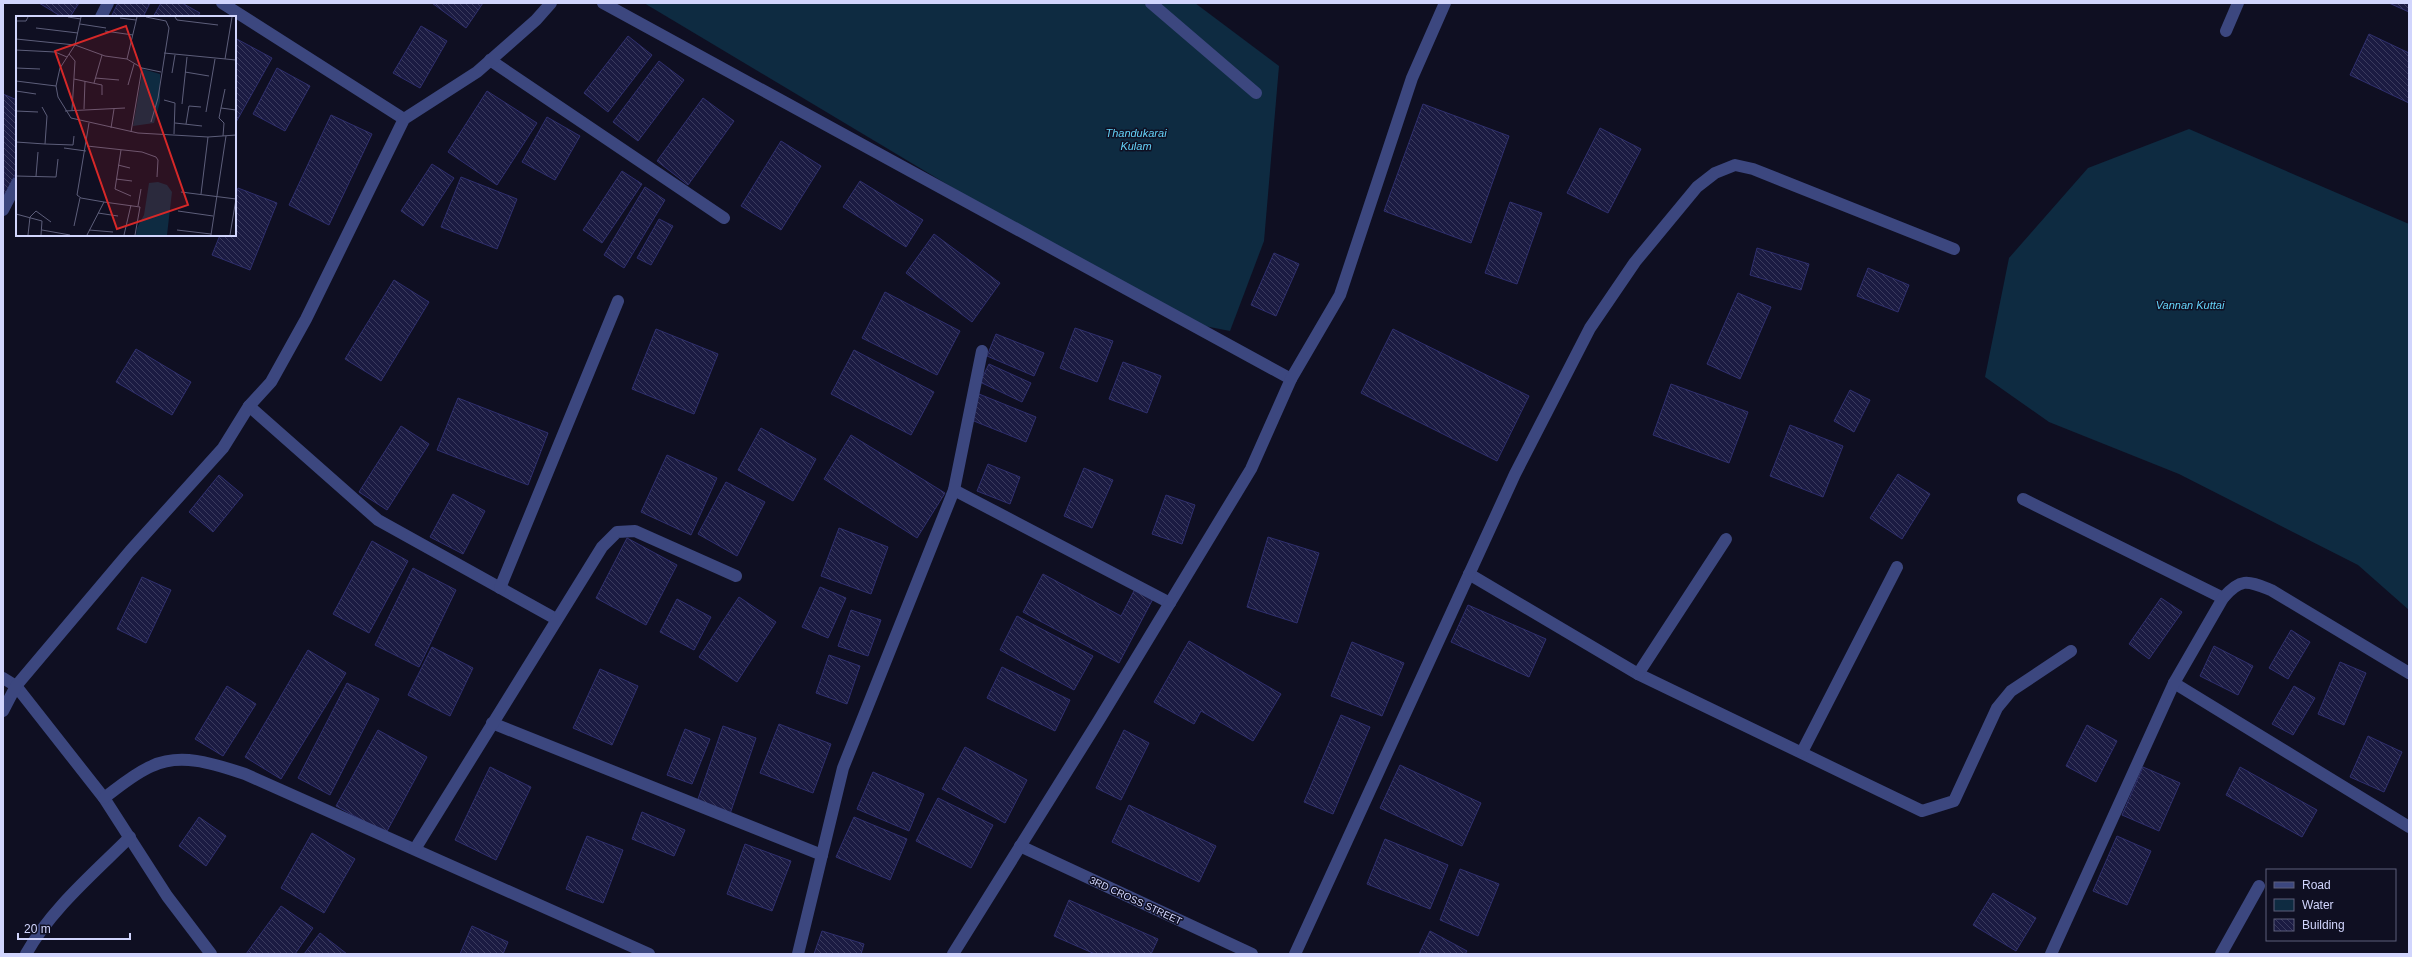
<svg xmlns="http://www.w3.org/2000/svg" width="2412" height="957" font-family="Arial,sans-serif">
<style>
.water{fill:#0e2b41}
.building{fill:url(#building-back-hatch);stroke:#2f2f6d}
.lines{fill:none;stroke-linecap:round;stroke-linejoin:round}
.minor{stroke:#3c477f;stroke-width:12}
.labels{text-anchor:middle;stroke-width:3;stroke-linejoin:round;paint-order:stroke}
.street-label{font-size:10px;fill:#d1d5fd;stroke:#0f0f22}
.water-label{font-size:11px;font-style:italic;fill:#64d2f8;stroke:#0f0f22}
.inset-road{fill:none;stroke:#5d5e7a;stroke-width:1}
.view{fill:#d62828;fill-opacity:0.15;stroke:#d62828;stroke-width:2}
.inset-edge{fill:none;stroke:#d1d5fd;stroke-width:2}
</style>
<defs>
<pattern id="building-back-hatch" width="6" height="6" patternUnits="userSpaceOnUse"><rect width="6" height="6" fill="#1b1b42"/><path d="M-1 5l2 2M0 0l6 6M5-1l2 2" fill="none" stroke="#3b3b5e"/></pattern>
</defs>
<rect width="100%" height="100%" fill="#0f0f22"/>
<g class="water">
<path d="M644,3H1195L1279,66L1264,241L1230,331L1174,320Z"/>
<path d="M2189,129L2409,224V610L2358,565L2179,474L2049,422L1985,377L2009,258L2088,168Z"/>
</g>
<g class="building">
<path d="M39,3H79L70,17H62Z"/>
<path d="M118,3H150L143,17H111Z"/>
<path d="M161,3H182L200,13L197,17H153Z"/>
<path d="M432,3H483L466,28Z"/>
<path d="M2389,3H2409V12Z"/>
<path d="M421,26L447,41L420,88L393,73Z"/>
<path d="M2369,34L2409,53V103L2350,75Z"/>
<path d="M628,36L652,55L608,112L584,93Z"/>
<path d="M235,38L272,58L235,124Z"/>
<path d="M659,61L684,80L638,141L613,122Z"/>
<path d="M277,68L310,86L285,131L253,114Z"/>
<path d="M487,91L537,123L497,185L448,152Z"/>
<path d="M3,94L17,100V170L4,200Z"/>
<path d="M703,98L734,121L688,185L657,161Z"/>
<path d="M1423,104L1509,136L1471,243L1384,211Z"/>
<path d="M331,115L372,134L329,225L289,205Z"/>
<path d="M547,117L580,136L555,180L522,162Z"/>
<path d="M1600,128L1641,149L1608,213L1567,193Z"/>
<path d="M781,141L821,166L781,230L741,206Z"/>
<path d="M432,164L454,178L423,226L401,211Z"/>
<path d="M622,171L642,184L602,243L583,230Z"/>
<path d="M461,177L517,199L497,249L441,227Z"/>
<path d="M860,181L923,220L906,247L843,207Z"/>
<path d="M645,187L665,200L624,268L604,255Z"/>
<path d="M238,188L277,203L250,270L212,255L220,235H235V196Z"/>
<path d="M1510,202L1542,213L1517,284L1485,273Z"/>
<path d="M659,219L673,226L651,265L637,258Z"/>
<path d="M934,234L1000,283L972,322L906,273Z"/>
<path d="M1757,248L1809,264L1801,290L1750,275Z"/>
<path d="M1274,253L1299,264L1276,316L1251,305Z"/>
<path d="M1868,268L1909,285L1898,312L1857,296Z"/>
<path d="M394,280L429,302L381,381L345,359Z"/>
<path d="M885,292L960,331L937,375L862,338Z"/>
<path d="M1738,293L1771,307L1740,379L1707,364Z"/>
<path d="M1075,328L1113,341L1097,382L1060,368Z"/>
<path d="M656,329L718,354L694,414L632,389Z"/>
<path d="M1393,329L1529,396L1497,461L1361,393Z"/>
<path d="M996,334L1044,353L1034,376L987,356Z"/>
<path d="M136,349L191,382L172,415L116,382Z"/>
<path d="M854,350L934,392L911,435L831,394Z"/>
<path d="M1123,362L1161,376L1147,413L1109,399Z"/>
<path d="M989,364L1031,383L1022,402L980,382Z"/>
<path d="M1671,384L1748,412L1729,463L1653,435Z"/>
<path d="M1850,390L1870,400L1854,432L1834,421Z"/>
<path d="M979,394L1036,417L1026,442L969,419Z"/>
<path d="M458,398L548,433L528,485L437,450Z"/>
<path d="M1790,425L1843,446L1823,497L1770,476Z"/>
<path d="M401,426L429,444L387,510L359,492Z"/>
<path d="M761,428L816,459L793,501L738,470Z"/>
<path d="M851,435L945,493L917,538L824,479Z"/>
<path d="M667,455L717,478L691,535L641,512Z"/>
<path d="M988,464L1020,477L1010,504L977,491Z"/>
<path d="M1084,468L1113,480L1092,528L1064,516Z"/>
<path d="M1898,474L1930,494L1902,539L1870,518Z"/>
<path d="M219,475L243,495L213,532L189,512Z"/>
<path d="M726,482L765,502L737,556L698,534Z"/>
<path d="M453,494L485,511L463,554L430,537Z"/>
<path d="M1166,495L1195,505L1182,544L1152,534Z"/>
<path d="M839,528L888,547L871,594L821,576Z"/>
<path d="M1268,537L1319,553L1297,623L1247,607Z"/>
<path d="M627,538L677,565L646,625L596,598Z"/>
<path d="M372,541L408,561L369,633L333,614Z"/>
<path d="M413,568L456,590L419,667L375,645Z"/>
<path d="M1043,574L1121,616L1136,587L1154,597L1119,663L1023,612Z"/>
<path d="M142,577L171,590L146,643L117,629Z"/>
<path d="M820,587L846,598L828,638L802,627Z"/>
<path d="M739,597L776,622L737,682L699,657Z"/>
<path d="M2161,598L2182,612L2149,659L2129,644Z"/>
<path d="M677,599L711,617L694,650L660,632Z"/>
<path d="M1468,605L1546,639L1529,677L1451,642Z"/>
<path d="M851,610L881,620L868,656L838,646Z"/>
<path d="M1017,616L1093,656L1074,690L1000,650Z"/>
<path d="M2291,630L2310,642L2288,679L2269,668Z"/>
<path d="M1189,641L1281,694L1253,741L1201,711L1194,724L1154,702Z"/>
<path d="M1352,642L1404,663L1382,716L1331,696Z"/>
<path d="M2214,646L2253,666L2238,695L2200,676Z"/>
<path d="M432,647L473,668L450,716L408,695Z"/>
<path d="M308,650L346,673L281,779L245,757Z"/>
<path d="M829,655L860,666L847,704L816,693Z"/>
<path d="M2340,662L2366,673L2344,725L2318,714Z"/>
<path d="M1002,667L1070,700L1055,731L987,698Z"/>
<path d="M600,669L638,686L612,745L573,728Z"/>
<path d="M347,683L379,699L330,795L298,778Z"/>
<path d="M227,686L256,704L223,756L195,739Z"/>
<path d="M2294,686L2315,698L2293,735L2272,724Z"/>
<path d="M1341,715L1370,727L1333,814L1304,802Z"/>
<path d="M779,724L831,744L813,793L760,773Z"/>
<path d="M2087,725L2117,741L2096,782L2066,766Z"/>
<path d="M723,726L756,738L730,814L697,802Z"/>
<path d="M685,729L710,739L692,784L667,775Z"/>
<path d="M378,730L427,757L386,833L336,806Z"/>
<path d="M1124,730L1149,743L1121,800L1096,788Z"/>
<path d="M2368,736L2402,752L2384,792L2350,777Z"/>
<path d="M965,747L1027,780L1005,823L942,789Z"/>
<path d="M1400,765L1481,803L1462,846L1380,808Z"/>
<path d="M490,767L531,787L496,860L455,840Z"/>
<path d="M2143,767L2180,783L2159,831L2122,815Z"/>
<path d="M2240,767L2317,810L2302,837L2226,795Z"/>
<path d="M873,772L924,794L909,831L857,809Z"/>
<path d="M938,798L993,825L971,868L916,841Z"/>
<path d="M1129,805L1216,846L1199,882L1112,842Z"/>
<path d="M642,812L685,830L674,856L632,839Z"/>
<path d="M199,817L226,836L206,866L179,846Z"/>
<path d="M854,817L907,839L890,880L836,857Z"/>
<path d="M312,833L355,859L324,913L281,888Z"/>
<path d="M587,836L623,850L603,903L566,889Z"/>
<path d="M2117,836L2151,851L2127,905L2093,891Z"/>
<path d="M1385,839L1448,865L1430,909L1367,884Z"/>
<path d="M745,844L791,861L772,911L727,894Z"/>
<path d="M1460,869L1499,884L1478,936L1440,920Z"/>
<path d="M1993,893L2036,918L2016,951L1973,925Z"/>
<path d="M1069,900L1158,939L1151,954H1095L1054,936Z"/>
<path d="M281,906L313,928L295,954H246Z"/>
<path d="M472,926L508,942L503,954H460Z"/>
<path d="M822,931L864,944L861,954H814Z"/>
<path d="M1430,931L1467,951L1465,954H1419Z"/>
<path d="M320,933L347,954H304Z"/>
</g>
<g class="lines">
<g class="minor">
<path d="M222,3L404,119"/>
<path d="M603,3L1291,379"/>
<path d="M1151,3L1256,93"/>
<path d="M101,17L108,3"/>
<path d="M2226,31L2238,3"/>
<path d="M490,60L724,218"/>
<path d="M3,210L17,183"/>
<path d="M249,406L378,520L556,619"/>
<path d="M954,490L1170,603"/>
<path d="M2023,499L2223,598"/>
<path d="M1469,574L1638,674L1922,811L1954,801L1997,708L2011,691L2071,651"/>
<path d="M500,588L618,301"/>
<path d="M1638,674L1726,539"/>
<path d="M3,678L16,686L104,798L167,896L211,954"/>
<path d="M2174,683L2409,827"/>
<path d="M3,711L16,686L130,551L223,448L249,406L271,382L306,319L404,119L477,72L536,20L551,3"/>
<path d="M492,723L822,855"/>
<path d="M1802,752L1897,567"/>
<path d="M104,798C119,787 135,773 152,766C182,752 217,765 245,774L649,954"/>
<path d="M1020,846L1252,954"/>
<path d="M415,849L602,547L617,532L635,531L736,576"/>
<path d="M26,954C51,909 94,873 130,837"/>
<path d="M798,954L843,768L954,490L982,351"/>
<path d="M953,954L1099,720L1251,469L1291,379L1340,295L1412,78L1445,3"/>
<path d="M1295,954L1515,474L1590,328L1635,262L1697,187L1715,173L1735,165L1753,169L1954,249"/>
<path d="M2051,954L2174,683L2223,598C2241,577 2248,581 2271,590L2409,673"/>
<path d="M2221,954L2259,886"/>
</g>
</g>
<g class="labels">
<g class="street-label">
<text transform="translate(1136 900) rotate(25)" y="4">3RD CROSS STREET</text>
</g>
<g class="water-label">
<text x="1136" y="137">Thandukarai<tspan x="1136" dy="13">Kulam</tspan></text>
<text x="2190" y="309">Vannan Kuttai</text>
</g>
</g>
<g transform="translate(16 16)">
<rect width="220" height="220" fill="#0f0f22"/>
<path d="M127,53L144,58V86L138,107L117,110ZM142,166L151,169L156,176L151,219H120L121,212L128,199L133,167Z" fill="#0e2b41"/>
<path class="inset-road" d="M52,1L65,3M65,1L59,29L44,52L40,70L42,81L55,102L122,117L192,121L220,119M130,1L150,5L153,12L142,82L135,106M159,1L161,4L202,9M104,2L120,4M0,5H10L12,1M64,8L90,12M20,12L62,17M89,15L117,19M0,23L59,29L89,40L111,43L126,52L145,56M0,34L39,36L51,41M148,37L220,44M53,38L59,45L56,94M111,43L121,1M209,43L216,1M0,52L24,53M169,56L193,60M156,57L159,39M79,62L103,64M58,63L86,69V79M0,65L40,70M78,67L86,39M112,69L118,48M209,73L205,92L220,94M0,75L20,78M148,84L159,87L158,118M166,88L171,41M205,92L203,102L208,107L207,120M68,93L69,65M0,95L22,96M49,95L109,92M190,96L199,43M159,107L186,110M170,108L173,90L185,91M95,112L98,93M115,116L126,52M0,126L29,128L31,100L26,91M29,128L57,129L58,120M71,130L126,136L140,141L142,144L141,161M48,132L70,135M105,134L99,173L115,180M102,149L114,152M0,160L40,161L42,143M20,160L22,136M100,163L116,165M165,176L220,183M185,178L192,121M88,186L124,191L119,219M122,190L125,173M162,195L197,200M82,197L102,200M0,198L26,205L25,219M58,210L64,182M26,214L54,219M73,214L97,216M161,214L195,218M12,219L14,201L20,195L35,206M71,219L88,186L65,182L61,179L73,107M108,219L115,189M195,219L210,120M214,219L220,183"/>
<path class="view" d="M110,10L172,189L101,213L39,35Z"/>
<rect width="220" height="220" class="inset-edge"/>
</g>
<rect width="2412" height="957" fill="none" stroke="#d1d5fd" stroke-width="8"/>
<rect x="2266" y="869" width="130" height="72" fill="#0f0f22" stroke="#5d5e7a"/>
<rect x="2274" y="882" width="20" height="6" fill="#3c477f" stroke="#5d5e7a"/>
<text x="2302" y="889" font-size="12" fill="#d1d5fd">Road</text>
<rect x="2274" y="899" width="20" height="12" fill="#0e2b41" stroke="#5d5e7a"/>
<text x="2302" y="909" font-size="12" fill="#d1d5fd">Water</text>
<rect x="2274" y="919" width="20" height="12" fill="url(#building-back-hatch)" stroke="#5d5e7a"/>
<text x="2302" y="929" font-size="12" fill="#d1d5fd">Building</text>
<path d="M18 933v6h112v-6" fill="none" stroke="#d1d5fd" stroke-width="2"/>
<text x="24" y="933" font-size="12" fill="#d1d5fd" stroke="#0f0f22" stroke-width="3" paint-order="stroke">20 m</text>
</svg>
